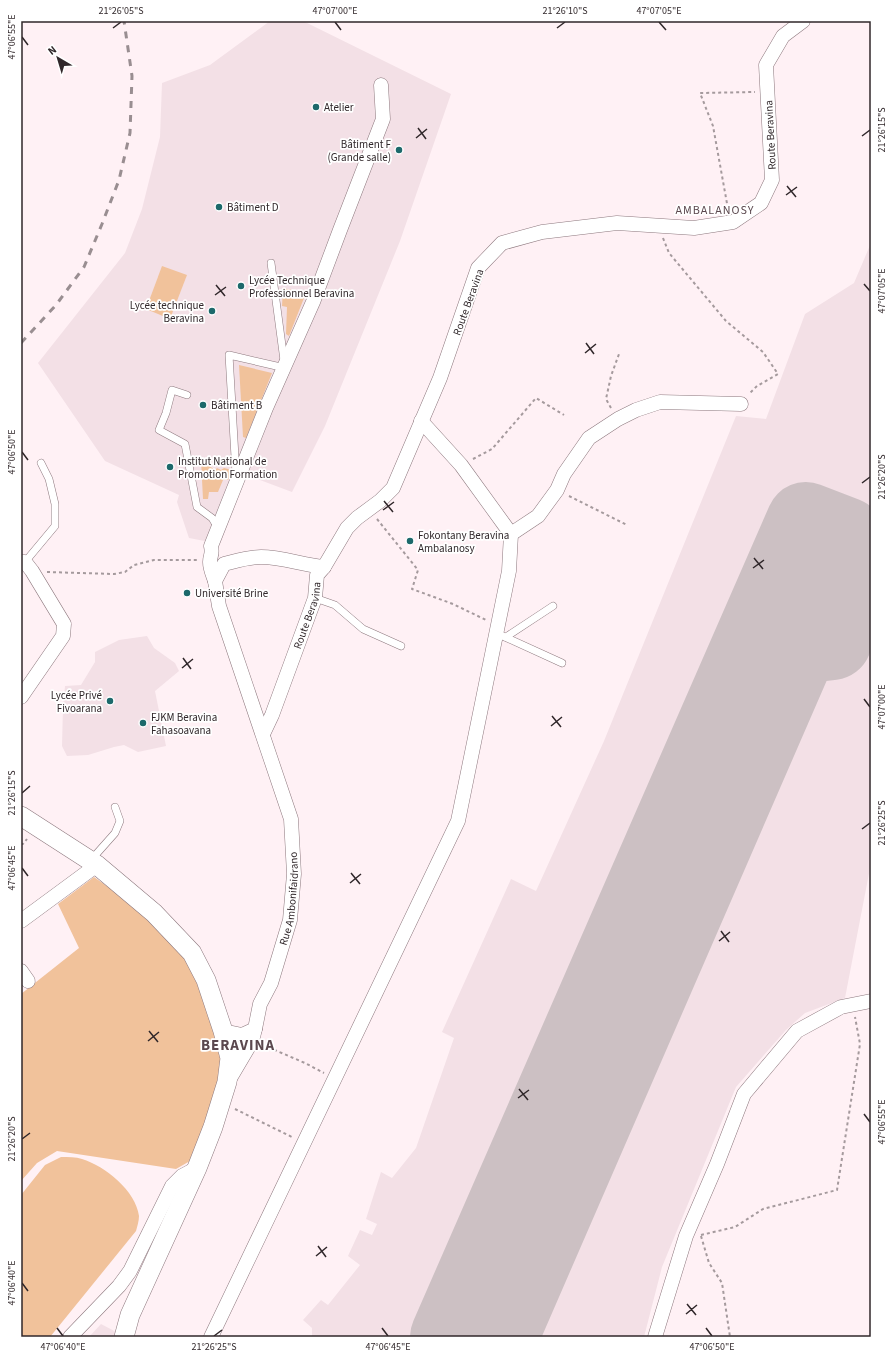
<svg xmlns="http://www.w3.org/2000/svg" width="892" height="1358" font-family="'Source Sans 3',sans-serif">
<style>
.built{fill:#f3e0e6}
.green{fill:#f1c29b}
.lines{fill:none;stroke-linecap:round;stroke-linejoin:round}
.runway{stroke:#ccc0c3;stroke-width:80}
.lane-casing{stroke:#8d787e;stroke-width:8}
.street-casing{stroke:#8d787e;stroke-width:15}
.secondary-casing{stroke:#8d787e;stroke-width:20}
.path{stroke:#a59a9d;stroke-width:2;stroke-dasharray:3 3;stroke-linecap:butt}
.lane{stroke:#fff;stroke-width:7}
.street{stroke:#fff;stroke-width:14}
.secondary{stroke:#fff;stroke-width:19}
.rail{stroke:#998e91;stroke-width:3;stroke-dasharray:7 7;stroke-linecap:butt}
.ticks{fill:none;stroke:#30272a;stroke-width:1.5}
.poi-dot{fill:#1c696b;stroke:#fff;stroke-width:1.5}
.labels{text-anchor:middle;stroke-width:3.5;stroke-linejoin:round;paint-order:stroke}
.poi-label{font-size:11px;fill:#30272a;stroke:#fff;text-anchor:start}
.street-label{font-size:11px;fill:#30272a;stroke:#fff}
.neighbourhood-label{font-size:12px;letter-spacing:1px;fill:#5b484e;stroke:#fff}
.district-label{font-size:15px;font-weight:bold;letter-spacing:1px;fill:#5b484e;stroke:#fff}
.neatline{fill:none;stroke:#30272a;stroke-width:1.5}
.ticks-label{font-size:10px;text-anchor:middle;fill:#30272a}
</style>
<rect width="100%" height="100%" fill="#fff1f5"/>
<g class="built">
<path d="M270,21H303L451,94L400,241L325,426L292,492L247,475L220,544L189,538L177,502L179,495L105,461L38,363L125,253L142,209L160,137L162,83L210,65Z"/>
<path d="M871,243V863L845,998L805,1013L786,1030L736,1087L662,1267L644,1337H312V1328L303,1320L321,1300L328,1305L360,1265L348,1256L360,1230L372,1235L377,1224L366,1219L381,1172L392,1178L416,1148L454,1038L442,1032L511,879L536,891L604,741L736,416L766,419L805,314L854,283Z"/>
<path d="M147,636L154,648L175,663L179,671L155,691L166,746L138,752L124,745L114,747L88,755L67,756L62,746L63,706L65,686L81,685L95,662V652L119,640Z"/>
<path d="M101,1324L120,1334V1337H89Z"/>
</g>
<g class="green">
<path d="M162,266L187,275L170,319L146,309Z"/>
<path d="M283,288L306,293L289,336L286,334L287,307L282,306Z"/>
<path d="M239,365L272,373L246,438L243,437Z"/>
<path d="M201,460L215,470L217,468L221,470L224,468L232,470L228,480H223L218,492H209L208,499H203Z"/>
<path d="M94,877L128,901L166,933L196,974L224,1059L197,1157L176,1169L57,1151L37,1163L21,1181V994L79,948L58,904Z"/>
<path d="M61,1157C68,1157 76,1157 82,1159C105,1166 136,1191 139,1216C139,1221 137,1227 136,1231L50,1337H21V1195L45,1165Z"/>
</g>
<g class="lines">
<path class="runway" d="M450,1337L806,522L845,537L863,565L832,640L799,644L498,1337"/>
<defs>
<g id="lane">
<path d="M187,395L172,390L166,413L159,430L185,444L197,507L212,518L218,528"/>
<path d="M236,474L229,355L285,368L271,263"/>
<path d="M25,562L55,526V504L49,479L41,463"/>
<path d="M315,598L335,605L363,629L401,646"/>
<path d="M496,633L562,663"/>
<path d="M506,637L553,606"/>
<path d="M91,860L115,833L120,821L115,807"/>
</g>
<g id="street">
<path d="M511,534L538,516L557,490L564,474L589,438L618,419L636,410L660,402L741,404"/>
<path d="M21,562H25L32,571L64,624L63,636L21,697"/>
<path d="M215,581C213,575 210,569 210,562C210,555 213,555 211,546L266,408L313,302L340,230L383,119L381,85"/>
<path id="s1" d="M263,734L272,715L315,598L317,575L324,567L347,528L357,518L380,501L393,488L440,378L478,268L502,243L542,232L617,223L694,228L733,222L761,203L772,180L766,65L783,36L803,21"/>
<path d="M21,921L97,865"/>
<path d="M21,971L28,981"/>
<path id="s2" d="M223,1031L242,1035L255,1029L260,1004L271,983L290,920L294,874L291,819L219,606L215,581L224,564C236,561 248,557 261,557C282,557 303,565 324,567"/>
<path d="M229,1080L252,1041L255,1029"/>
<path d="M70,1337L119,1286L130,1271L172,1186L182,1176L197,1168"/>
<path d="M211,1337L458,821L509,571L511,534L461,465L421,421"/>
<path d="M655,1337L686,1236L717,1164L744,1094L797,1031L841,1007L871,1001"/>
</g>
<path id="secondary" d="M21,816L97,865L154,913L192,953L206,980L223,1031L230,1058L227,1082L213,1127L197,1168L130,1315L124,1337"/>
</defs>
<use href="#lane" class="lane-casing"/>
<use href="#street" class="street-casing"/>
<use href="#secondary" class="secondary-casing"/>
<g class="path">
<path d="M728,209L713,126L700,93L755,92"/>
<path d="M663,238L669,253L726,321L763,352L778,374L757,386L749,394"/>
<path d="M611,408L606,399L611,376L619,354"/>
<path d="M473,459L492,449L536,398L564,415"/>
<path d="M569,496L627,525"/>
<path d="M377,519L418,570L412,589L453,604L486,620"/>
<path d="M47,572L114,574L125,572L134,565L154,560H197"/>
<path d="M21,844H23L27,839"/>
<path d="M263,1045L305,1063L324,1073"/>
<path d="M235,1109L294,1138"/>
<path d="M701,1235L735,1227L763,1209L837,1190L860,1044L855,1017"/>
<path d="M701,1236L709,1263L722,1283L730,1337"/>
</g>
<use href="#lane" class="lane"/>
<use href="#street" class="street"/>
<use href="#secondary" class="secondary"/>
<path class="rail" d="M21,343L56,305L84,267L102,224L119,180L130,133L132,76L124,21"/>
</g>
<path class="ticks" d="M335,22L341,30M659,22L666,30M113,28L121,22M557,28L565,22M22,37L28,45M418,128L426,139M862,136L870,130M416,138L427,129M787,186L796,197M786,195L797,187M864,284L870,291M216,285L225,296M215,295L226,287M586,343L594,354M585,353L596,344M22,452L28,460M862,483L870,477M384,501L393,512M383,510L394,502M754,558L763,569M753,568L764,560M183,658L191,669M182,668L193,659M864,699L870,707M552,716L561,727M551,726L562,717M22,793L30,786M862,829L870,823M22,868L28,876M351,873L360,884M350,883L361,874M721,931L729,942M719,941L730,932M149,1031L158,1042M148,1041L159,1032M519,1089L528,1100M518,1098L529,1090M864,1114L870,1122M22,1139L30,1133M318,1246L326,1257M316,1256L327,1247M22,1283L28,1291M687,1304L696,1315M686,1314L697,1305M57,1328L63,1336M382,1328L388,1336M706,1328L712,1336M214,1336L222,1330"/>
<g class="poi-dot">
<circle cx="316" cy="107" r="4"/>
<circle cx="399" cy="150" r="4"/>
<circle cx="219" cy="207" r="4"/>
<circle cx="241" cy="286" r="4"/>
<circle cx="212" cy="311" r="4"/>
<circle cx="203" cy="405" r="4"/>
<circle cx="170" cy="467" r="4"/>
<circle cx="410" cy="541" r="4"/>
<circle cx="187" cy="593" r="4"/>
<circle cx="110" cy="701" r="4"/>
<circle cx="143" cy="723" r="4"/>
</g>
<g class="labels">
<g class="poi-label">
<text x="324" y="111">Atelier</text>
<text x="391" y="148" text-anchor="end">Bâtiment F<tspan x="391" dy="13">(Grande salle)</tspan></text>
<text x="227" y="211">Bâtiment D</text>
<text x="249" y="284">Lycée Technique<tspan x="249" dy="13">Professionnel Beravina</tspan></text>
<text x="204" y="309" text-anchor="end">Lycée technique<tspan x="204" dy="13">Beravina</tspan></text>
<text x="211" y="409">Bâtiment B</text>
<text x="178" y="465">Institut National de<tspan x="178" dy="13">Promotion Formation</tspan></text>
<text x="418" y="539">Fokontany Beravina<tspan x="418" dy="13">Ambalanosy</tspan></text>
<text x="195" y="597">Université Brine</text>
<text x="102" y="699" text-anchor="end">Lycée Privé<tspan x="102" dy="13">Fivoarana</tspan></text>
<text x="151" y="721">FJKM Beravina<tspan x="151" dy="13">Fahasoavana</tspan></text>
</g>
<g class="street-label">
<text transform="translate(770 135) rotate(-93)" y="4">Route Beravina</text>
<text transform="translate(468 302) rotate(-70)" y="4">Route Beravina</text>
<text dy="4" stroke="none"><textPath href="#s1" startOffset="127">Route Beravina</textPath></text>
<text dy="4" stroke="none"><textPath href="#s2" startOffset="170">Rue Ambonifaidrano</textPath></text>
</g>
<g class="neighbourhood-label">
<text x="715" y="214">AMBALANOSY</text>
</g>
<g class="district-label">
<text x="238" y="1050">BERAVINA</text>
</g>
</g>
<rect width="892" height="1358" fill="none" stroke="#ffffff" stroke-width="44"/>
<g transform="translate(58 58) rotate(322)" stroke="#ffffff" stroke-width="3" paint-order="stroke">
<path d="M0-3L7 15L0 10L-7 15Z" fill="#30272a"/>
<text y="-6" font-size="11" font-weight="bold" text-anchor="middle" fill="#30272a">N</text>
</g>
<rect x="22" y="22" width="848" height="1314" class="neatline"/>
<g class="ticks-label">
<text x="121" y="14">21°26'05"S</text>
<text x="335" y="14">47°07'00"E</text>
<text x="565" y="14">21°26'10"S</text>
<text x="659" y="14">47°07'05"E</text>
<text transform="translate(11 37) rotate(-90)" y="4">47°06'55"E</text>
<text transform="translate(881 130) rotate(-90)" y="4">21°26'15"S</text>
<text transform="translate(881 291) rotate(-90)" y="4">47°07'05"E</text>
<text transform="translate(11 452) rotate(-90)" y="4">47°06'50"E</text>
<text transform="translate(881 477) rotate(-90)" y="4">21°26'20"S</text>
<text transform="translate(881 707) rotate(-90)" y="4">47°07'00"E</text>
<text transform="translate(11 793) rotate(-90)" y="4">21°26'15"S</text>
<text transform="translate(881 823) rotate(-90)" y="4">21°26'25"S</text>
<text transform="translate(11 868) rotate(-90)" y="4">47°06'45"E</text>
<text transform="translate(881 1122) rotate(-90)" y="4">47°06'55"E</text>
<text transform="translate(11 1139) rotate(-90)" y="4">21°26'20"S</text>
<text transform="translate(11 1283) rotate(-90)" y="4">47°06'40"E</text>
<text x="63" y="1350">47°06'40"E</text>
<text x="214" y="1350">21°26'25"S</text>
<text x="388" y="1350">47°06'45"E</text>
<text x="712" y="1350">47°06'50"E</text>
</g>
</svg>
